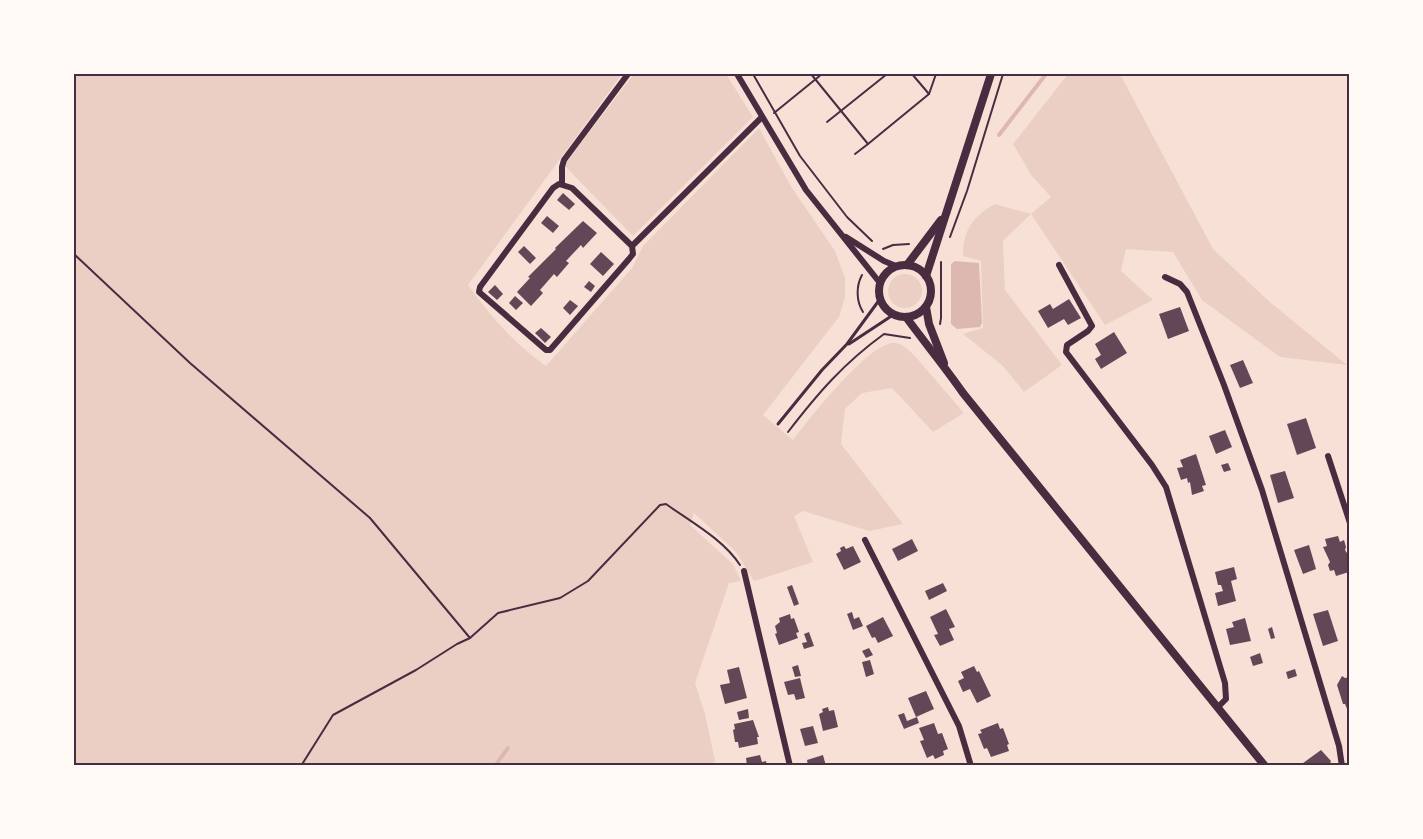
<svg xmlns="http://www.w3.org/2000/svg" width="1423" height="839" font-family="Quicksand,sans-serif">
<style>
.green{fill:#ebcfc5}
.water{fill:#dcb8b0}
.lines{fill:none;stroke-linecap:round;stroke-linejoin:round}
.stream{stroke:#dcb8b0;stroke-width:4}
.building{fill:#644757}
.path{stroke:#4a2c40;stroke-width:2}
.service{stroke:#4a2c40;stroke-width:3}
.minor{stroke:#4a2c40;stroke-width:6}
.tertiary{stroke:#4a2c40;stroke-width:8}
.neatline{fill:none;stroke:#4a2c40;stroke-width:2}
</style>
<rect width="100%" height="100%" fill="#f7e1d7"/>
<g class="green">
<path d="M74,74H622L468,285C490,316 515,344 546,366L632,268L643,246L759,128L792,188L835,251L845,278V297L839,317L763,415L793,440C809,419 869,342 894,343C902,343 908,350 914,355L964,413L933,432L892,388L862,393L845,409L841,444L903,524L869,531L803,511L794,516L813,562L754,581L736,552L694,513L690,525L733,564L741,581L729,583L695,683L705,714L715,761L710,765H74Z"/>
<path d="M634,74H726L753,117L633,236L564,165Z"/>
<path d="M1068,74H1120L1213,249L1271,303L1347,365L1280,357L1202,300L1173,252L1126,249L1121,271L1153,300L1105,325L1031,214L1003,241L1005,290L1062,365L1024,392L1003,366L963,334L983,328L981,261L963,256C963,230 973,216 995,204L1031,214L1051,197L1032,176L1013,144Z"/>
<circle cx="905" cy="291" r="17"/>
</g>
<path class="water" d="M955,261L979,263L982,323L980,327L957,329L951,324V264Z"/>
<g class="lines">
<g class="stream">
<path d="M999,135L1046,74"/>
<path d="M495,766L508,748"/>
</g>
</g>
<g class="building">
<path d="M563,193L575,204L569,210L557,200Z"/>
<path d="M547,216L559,226L553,233L541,223Z"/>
<path d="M583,221L597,233L583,248L581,245L566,261L569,263L557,277L554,274L540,290L543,293L531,306L517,292L530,278L528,277L556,249L555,248Z"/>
<path d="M524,246L536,258L530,264L518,252Z"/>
<path d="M601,252L614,264L603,276L590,264Z"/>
<path d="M589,281L595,286L591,292L584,287Z"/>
<path d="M495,285L503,294L497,300L488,292Z"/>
<path d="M515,296L523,303L516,310L509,303Z"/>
<path d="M1069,299L1081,318L1068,325L1064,319L1048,328L1038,311L1050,304L1053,309Z"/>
<path d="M570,300L578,306L570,315L563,308Z"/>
<path d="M1180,307L1189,331L1168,339L1159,314Z"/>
<path d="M541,328L551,337L545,343L535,333Z"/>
<path d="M1114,332L1127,353L1101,369L1095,359L1101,355L1095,344Z"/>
<path d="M1243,360L1253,383L1240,388L1230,365Z"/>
<path d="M1306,418L1316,448L1297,455L1287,424Z"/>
<path d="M1225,430L1232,447L1216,454L1209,436Z"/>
<path d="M1196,454L1206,485L1202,486L1204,491L1192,495L1190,482L1188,483L1187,478L1181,480L1177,468L1183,467L1180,460Z"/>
<path d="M1228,463L1231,470L1224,472L1221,465Z"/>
<path d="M1285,471L1294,498L1278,503L1270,475Z"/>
<path d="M1338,536L1340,542L1344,540L1346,547L1345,550L1350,558V566H1348L1349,572L1336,576L1334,570L1330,571L1328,565L1330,562L1323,547L1327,546L1325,539Z"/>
<path d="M912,539L918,551L898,561L892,549Z"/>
<path d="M1309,545L1316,569L1303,574L1294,550Z"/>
<path d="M844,546L846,549L853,546L861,562L844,570L836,554L841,551L840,548Z"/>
<path d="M1234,567L1237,579L1231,581L1236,601L1218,606L1215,593L1223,591L1221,585H1218L1215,572Z"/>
<path d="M943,583L947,591L929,600L925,591Z"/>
<path d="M792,585L799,604L794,606L787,587Z"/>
<path d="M946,609L955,627L949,629L954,640L940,646L934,635L938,634L930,617Z"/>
<path d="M1328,610L1338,641L1323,646L1313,614Z"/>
<path d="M852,612L854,619L859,617L863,626L853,630L847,614Z"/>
<path d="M790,614L791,619L794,618L799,632L796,633L798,638L779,645L775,634L777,633L775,626L780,622L779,618Z"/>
<path d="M883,617L893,636L878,643L875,637L872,638L866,626Z"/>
<path d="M1245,618L1251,641L1230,645L1226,629L1234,627L1232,622Z"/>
<path d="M1272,627L1275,638L1271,639L1268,629Z"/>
<path d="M809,632L814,646L804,649L802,643L807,642L804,634Z"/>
<path d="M869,648L873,655L866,658L862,651Z"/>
<path d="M1260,653L1263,663L1253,666L1250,657Z"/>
<path d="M870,660L874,674L866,677L862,662Z"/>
<path d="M798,665L801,676L795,677L792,667Z"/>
<path d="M974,666L977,672L979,671L991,696L977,703L970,689L963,692L958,681L964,678L961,672Z"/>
<path d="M739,667L747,698L725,704L720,685L730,683L727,670Z"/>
<path d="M1295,669L1297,676L1288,679L1286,672Z"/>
<path d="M1342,676L1345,678L1350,677V716L1345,704H1343L1337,685Z"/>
<path d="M800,678L805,698L796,700L794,694L788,695L784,682Z"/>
<path d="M926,691L934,709L916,717L908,698Z"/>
<path d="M828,707L829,711L834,710L838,727L823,731L819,714L823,712L822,709Z"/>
<path d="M748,709L749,718L739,720L737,712Z"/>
<path d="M904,713L907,721L917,717L919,723L904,729L898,715Z"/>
<path d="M753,720L759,737H757L758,744L739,748L738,742H735L733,730L735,729L734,724Z"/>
<path d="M934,723L938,734L942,733L948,749L943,751L944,755L935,759L933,755L927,758L920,741L924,740L919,728Z"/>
<path d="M998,723L1000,729L1003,728L1009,744L1007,745L1009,751L991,757L987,748L984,749L978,734L982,733L980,730Z"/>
<path d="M813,726L818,743L805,746L800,729Z"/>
<path d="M1321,750L1331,761L1329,766H1299Z"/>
<path d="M760,755L762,762L766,761L767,766H747L746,758Z"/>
<path d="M823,755L826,766H808L807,760Z"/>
</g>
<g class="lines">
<g class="path">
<path d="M753,74L800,156L847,217L872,241"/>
<path d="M811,74L868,144L929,94L912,74"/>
<path d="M929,94L936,74"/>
<path d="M774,113L822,74"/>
<path d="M827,122L887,74"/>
<path d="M855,154L868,144"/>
<path d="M950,237L967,191L1003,74"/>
<path d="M883,249L893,245L909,244"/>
<path d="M74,254L190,363L370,518L470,638"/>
<path d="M862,275C856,286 856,301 863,312"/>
<path d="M940,324L941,318V262"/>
<path d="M788,432C818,393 844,363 884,334L910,338"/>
<path d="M301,766L333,715L416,670L457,644L470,638L498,613L560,598L588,581L660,505L666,504C691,522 723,539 740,565"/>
</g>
<g class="service">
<path d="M849,344L893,315"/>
<path d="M778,424L822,370L847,344L880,299"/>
</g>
<g class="minor">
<path d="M737,74L806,190L880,283"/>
<path d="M562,183V167L564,160L628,74"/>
<path d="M846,237L884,261L896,266"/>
<path d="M632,246L572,188L559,184L553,188L480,287L479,292L546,350H550L629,259L633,254L632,246L762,117"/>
<path d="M1059,265L1092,326L1088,331L1067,345L1066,352L1152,465L1166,487L1225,683L1226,699L1218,707"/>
<path d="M1165,277L1180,284L1187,292L1224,385L1262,490L1339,746L1342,766"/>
<path d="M1328,456L1350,523"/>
<path d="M865,540L959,726L971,766"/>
<path d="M744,571L790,766"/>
</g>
<g class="tertiary">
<circle cx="905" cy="291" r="26"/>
<path d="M907,265L941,220"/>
<path d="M926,276L991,74"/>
<path d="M926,307L929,324L944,363"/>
<path d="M906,317C925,343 945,367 963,393L1265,766"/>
</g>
</g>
<rect width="1423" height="839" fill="none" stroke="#fffaf5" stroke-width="150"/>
<rect x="75" y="75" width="1273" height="689" class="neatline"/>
</svg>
